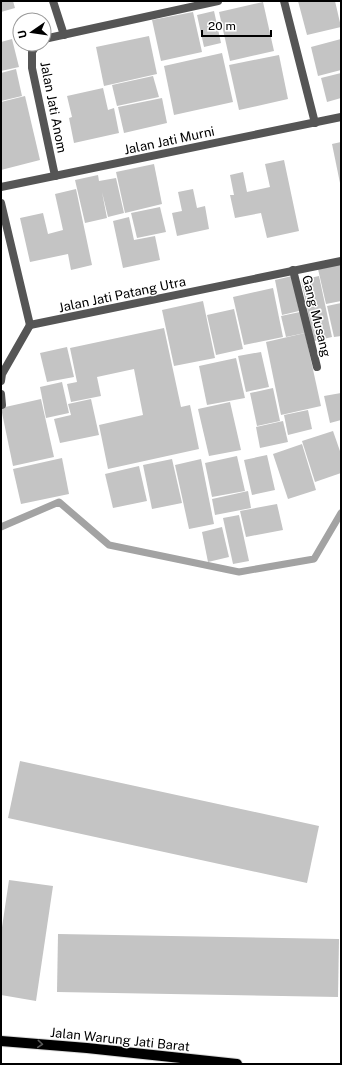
<svg xmlns="http://www.w3.org/2000/svg" width="342" height="1065" font-family="'Public Sans',sans-serif">
<style>
.lines{fill:none;stroke-linecap:round;stroke-linejoin:round}
.stream{stroke:#a3a3a3;stroke-width:7}
.building{fill:#c4c4c4}
.primary-casing{stroke:#dbdbdb;stroke-width:12}
.minor{stroke:#555;stroke-width:8}
.tertiary{stroke:#555;stroke-width:8}
.primary{stroke:#000;stroke-width:10}
.oneway{stroke:#595959}
.labels{text-anchor:middle;stroke-width:3;stroke-linejoin:round;paint-order:stroke}
.street-label{font-size:13px;fill:#000;stroke:#fff}
</style>
<rect width="100%" height="100%" fill="#fff"/>
<g class="lines">
<path class="stream" d="M1,527L59,502L109,545L239,572L314,559L341,513"/>
</g>
<g class="building">
<path d="M1,1H13L15,8L1,12Z"/>
<path d="M298,1H335L341,27L307,35Z"/>
<path d="M263,2L274,51L230,61L219,12Z"/>
<path d="M214,11L221,43L204,47L197,15Z"/>
<path d="M193,12L202,52L161,61L152,20Z"/>
<path d="M149,36L157,74L104,86L96,47Z"/>
<path d="M12,39L19,67L1,71V42Z"/>
<path d="M341,39V70L318,76L311,47Z"/>
<path d="M222,53L233,102L174,115L164,66Z"/>
<path d="M279,55L288,99L239,110L229,65Z"/>
<path d="M16,69L22,96L1,101V73Z"/>
<path d="M341,73V98L327,102L321,78Z"/>
<path d="M153,76L159,97L117,106L112,85Z"/>
<path d="M103,88L108,110L114,108L119,133L74,143L69,118L72,117L67,96Z"/>
<path d="M25,96L40,160L1,170V102Z"/>
<path d="M162,98L167,123L124,133L118,107Z"/>
<path d="M341,142V183H340L332,144Z"/>
<path d="M284,160L299,231L267,238L261,213L235,218L230,195H234L230,175L243,172L247,192L270,187L265,164Z"/>
<path d="M154,164L162,204L125,213L116,172Z"/>
<path d="M98,175L99,181L116,178L124,213L108,217L102,192L107,218L85,223L75,180Z"/>
<path d="M76,189L92,265L71,270L68,254L30,262L20,218L43,213L48,234L63,230L55,194Z"/>
<path d="M193,189L197,208L205,206L209,229L177,236L172,213L182,211L178,192Z"/>
<path d="M160,207L166,232L137,238L131,213Z"/>
<path d="M129,217L134,240L155,236L160,260L123,268L113,221Z"/>
<path d="M341,264V301L326,304L318,269Z"/>
<path d="M292,276L299,311L282,315L275,280Z"/>
<path d="M319,276L332,337L314,341L301,280Z"/>
<path d="M273,288L283,337L244,345L233,297Z"/>
<path d="M203,301L215,358L174,366L162,310Z"/>
<path d="M341,303V336L334,337L327,306Z"/>
<path d="M234,309L243,349L216,355L207,315Z"/>
<path d="M300,312L305,333L286,337L281,316Z"/>
<path d="M164,328L181,407L190,405L199,449L108,469L99,425L143,415L134,369L97,377L101,396L71,402L67,384L77,382L70,348Z"/>
<path d="M305,333L321,406L281,415L266,342Z"/>
<path d="M67,347L74,377L47,382L40,353Z"/>
<path d="M261,352L269,387L246,392L238,356Z"/>
<path d="M236,358L245,398L207,405L199,366Z"/>
<path d="M62,382L69,413L46,418L40,387Z"/>
<path d="M273,388L280,421L257,426L250,393Z"/>
<path d="M341,393V420L330,423L324,396Z"/>
<path d="M41,399L54,457L13,466L1,408Z"/>
<path d="M91,399L99,435L60,443L54,419L71,415L68,404Z"/>
<path d="M230,402L241,450L209,456L198,409Z"/>
<path d="M308,410L312,429L288,435L284,415Z"/>
<path d="M283,421L288,442L260,448L256,427Z"/>
<path d="M333,431L341,454V473L315,482L302,441Z"/>
<path d="M302,444L316,490L288,499L273,454Z"/>
<path d="M267,455L275,490L252,495L244,460Z"/>
<path d="M237,456L245,491L212,497L205,463Z"/>
<path d="M62,458L69,494L21,504L13,469Z"/>
<path d="M172,459L182,503L152,509L143,465Z"/>
<path d="M201,459L214,524L189,529L175,465Z"/>
<path d="M139,466L147,501L113,508L105,474Z"/>
<path d="M248,491L251,508L215,515L212,499Z"/>
<path d="M277,504L283,530L246,537L240,511Z"/>
<path d="M239,515L249,561L233,564L223,518Z"/>
<path d="M222,527L229,557L208,562L202,532Z"/>
<path d="M20,761L319,826L307,883L8,818Z"/>
<path d="M9,880L53,886L36,1001L1,995V934Z"/>
<path d="M58,934L339,939L338,997L57,992Z"/>
</g>
<g class="lines">
<defs>
<path id="primary" d="M1,1041L87,1048L237,1064"/>
</defs>
<use href="#primary" class="primary-casing"/>
<g class="minor">
<path d="M53,1L64,35"/>
<path d="M284,1L315,123"/>
<path d="M44,39L218,1"/>
<path d="M37,44L32,52V68L55,176"/>
<path d="M1,203L30,325L341,261"/>
<path d="M293,270L317,367"/>
<path d="M1,381L2,374L30,325"/>
<path d="M1,394L2,405"/>
</g>
<path class="tertiary" d="M1,187L341,117"/>
<use href="#primary" class="primary"/>
</g>
<defs><path id="oneway-chevron" d="M-2-3.5L2.5 0L-2 3.5" fill="none" stroke-width="1.6" stroke-linecap="round" stroke-linejoin="round"/></defs>
<use class="oneway" href="#oneway-chevron" transform="translate(40 1044) rotate(5)"/>
<g class="labels">
<g class="street-label">
<text transform="translate(54 107) rotate(79)" y="5">Jalan Jati Anom</text>
<text transform="translate(169 140) rotate(-12)" y="5">Jalan Jati Murni</text>
<text transform="translate(122 294) rotate(-12)" y="5">Jalan Jati Patang Utra</text>
<text transform="translate(317 316) rotate(76)" y="5">Gang Musang</text>
<text transform="translate(120 1039) rotate(6)" y="5">Jalan Warung Jati Barat</text>
</g>
</g>
<rect width="342" height="1065" fill="none" stroke="#000000" stroke-width="4"/>
<g transform="translate(32 32) rotate(257)"><circle r="19" fill="#ffffff" stroke="#999999"/>
<path d="M0-3L7 15L0 10L-7 15Z" fill="#000000"/>
<text y="-6" font-size="11" font-weight="bold" text-anchor="middle" fill="#000000">U</text>
</g>
<path d="M202 30v6h69v-6" fill="none" stroke="#000000" stroke-width="2"/>
<text x="208" y="30" font-size="12" fill="#000000" stroke="#ffffff" stroke-width="3" paint-order="stroke">20 m</text>
</svg>
